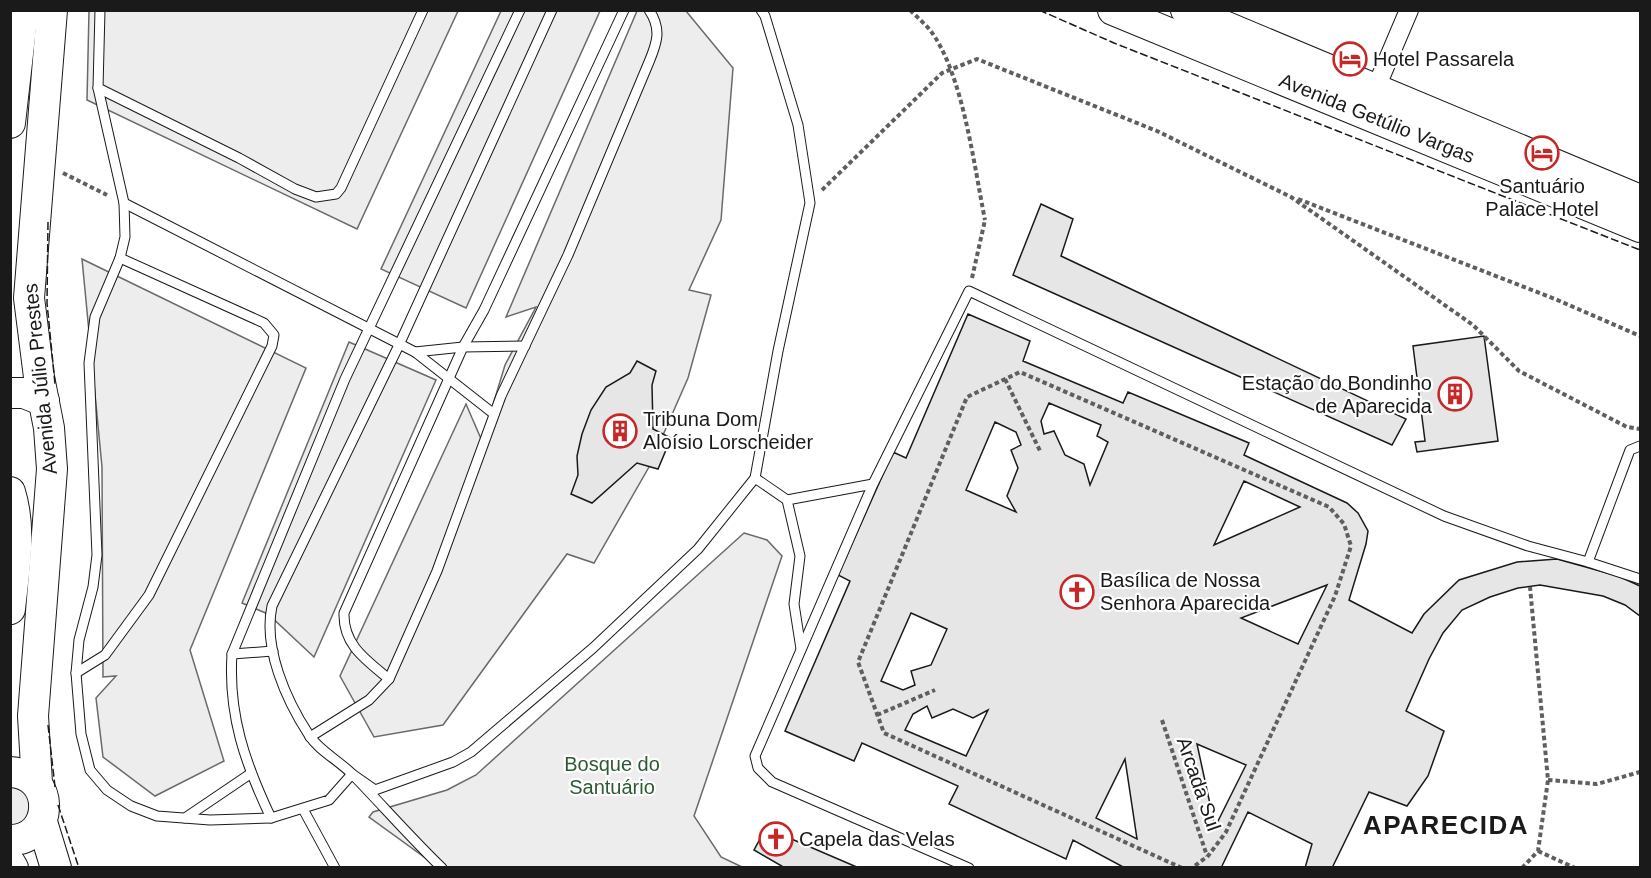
<svg xmlns="http://www.w3.org/2000/svg" width="1651" height="878" font-family="Helvetica,sans-serif">
<style>
.built{fill:#ededed;stroke:#6a6a6a;stroke-width:1.5}
.building{fill:#e6e6e6;stroke:#1a1a1a;stroke-width:1.5;fill-rule:evenodd}
.lines{fill:none;stroke-linecap:round;stroke-linejoin:round}
.lane-casing{stroke:#1a1a1a;stroke-width:11}
.street-casing{stroke:#1a1a1a;stroke-width:20}
.primary-casing{stroke:#1a1a1a;stroke-width:32}
.path{stroke:#5f5f5f;stroke-width:4;stroke-dasharray:4.5 3;stroke-linecap:butt}
.lane{stroke:#fff;stroke-width:9}
.street{stroke:#fff;stroke-width:18}
.primary{stroke:#fff;stroke-width:30}
.path-bridge{stroke:#5f5f5f;stroke-width:4;stroke-dasharray:4.5 3;stroke-linecap:butt}
.fence{stroke:#1a1a1a;stroke-width:1.5;stroke-dasharray:8 3;stroke-linecap:butt}
.labels{text-anchor:middle;stroke-width:4.5;stroke-linejoin:round;paint-order:stroke}
.poi-label{font-size:20px;fill:#1a1a1a;stroke:#fff;text-anchor:start}
.street-label{font-size:20px;fill:#1a1a1a;stroke:#fff}
.park-label{font-size:20px;fill:#2b5a34;stroke:#fff}
.district-label{font-size:26px;font-weight:bold;letter-spacing:1.5px;fill:#1a1a1a;stroke:#fff}
</style>
<rect width="100%" height="100%" fill="#fff"/>
<g class="built">
<path d="M89,11H458L357,229L87,100Z"/>
<path d="M501,11H600L466,308L381,269Z"/>
<path d="M637,11H686L733,68L721,220L689,290L711,295L688,378L649,467L594,563L567,554L443,725L374,737L340,676L466,404L482,441L505,365L536,307L506,317Z"/>
<path d="M82,259L306,368L190,650L224,761L155,796L103,757L96,698L116,676L103,677L102,467Z"/>
<path d="M349,342L436,380L314,657L268,614L242,603Z"/>
<path d="M744,533L767,540L782,556L694,816L721,857L742,867H438L369,817L373,812L447,790L476,775Z"/>
<path d="M11,784L27,791L31,811L24,822L11,826Z"/>
</g>
<g class="building">
<path d="M1041,204L1073,219L1061,256L1406,419L1392,445L1013,275Z"/>
<path d="M968,314L1030,341L1023,361L1123,403L1128,392L1249,443L1244,455L1347,503L1358,513L1368,531L1366,544L1349,600L1412,633L1424,614L1459,580L1517,562L1557,559L1618,576L1640,586V616L1625,605L1603,596L1540,585L1518,588L1490,597L1462,610L1443,633L1429,659L1406,711L1444,731L1428,776L1407,806L1369,792L1332,868H1305L1312,844L1248,812L1221,868H1125L1073,840L1066,859L949,804L958,786L862,743L854,761L785,731L850,581L838,575L893,452L906,458ZM1049,403L1101,425L1097,436L1108,442L1090,485L1084,464L1065,455L1054,431L1044,434L1041,421ZM995,422L1016,432L1021,445L1011,450L1018,468L1007,496L1016,512L966,490ZM1244,481L1300,507L1214,545ZM1327,585L1298,644L1241,618ZM911,613L947,629L931,665L911,671L915,685L903,690L881,681ZM927,706L932,718L953,709L973,718L988,710L966,756L905,730L913,714ZM1197,744L1246,765L1215,827ZM1125,759L1137,839L1096,818Z"/>
<path d="M1484,336L1498,441L1417,452L1415,442L1425,441L1413,346Z"/>
<path d="M637,361L656,371L652,385L653,429L671,438L658,469L637,463L592,503L571,494L578,475L577,456L582,434L591,410L606,387L630,373Z"/>
<path d="M766,828L859,868H785L754,850Z"/>
</g>
<g class="lines">
<defs>
<g id="lane">
<path d="M100,10L98,88L124,203L415,352L463,347L525,346"/>
<path d="M98,88L239,158L295,189L316,197L336,194L341,188L423,10"/>
<path d="M124,203L125,237L120,258L95,317L89,363L97,555L93,587L79,640L76,673L81,734L90,770L107,790L131,806L157,816L210,820L271,818L329,800L352,774L375,790L453,762L471,752L593,648L698,549L755,478L778,351L810,203L798,125L765,16L761,10"/>
<path d="M415,352L494,414"/>
<path d="M1640,446L1630,450L1588,562L1640,579"/>
<path d="M755,478L787,500L873,484"/>
<path d="M787,500L800,556L794,604L801,649"/>
<path d="M232,654L273,651"/>
<path d="M76,673L105,655L149,595L272,346L274,335L264,323L120,258"/>
<path d="M389,679C366,660 343,645 344,613L463,347L484,310L624,10"/>
<path d="M310,737L369,700L389,679L437,571L501,396L568,255L649,62C657,43 662,29 649,10"/>
<path d="M303,809L335,868"/>
<path d="M185,818L250,774"/>
<path d="M271,818C245,763 228,715 232,654L345,379L520,10"/>
<path d="M442,868C411,838 383,806 353,775C340,761 319,751 309,735C286,700 263,648 272,606L399,345L552,10"/>
<path d="M969,868L772,782L758,768L755,756L873,484L969,291L1444,516L1528,546L1588,562"/>
</g>
<path id="street" d="M1372,97L1409,10"/>
<g id="primary">
<path d="M1113,10L1640,227"/>
<path d="M1186,10L1640,200"/>
<path d="M10,123L23,10"/>
<path d="M10,393H24L44,401"/>
<path d="M10,492C22,530 14,570 10,609"/>
<path d="M10,772C57,774 54,841 10,840"/>
<path d="M37,783L33,716L52,469L49,428L39,377L29,298L52,10"/>
<path d="M42,822L56,868"/>
<path d="M10,863L13,868"/>
</g>
</defs>
<use href="#lane" class="lane-casing"/>
<use href="#street" class="street-casing"/>
<use href="#primary" class="primary-casing"/>
<g class="path">
<path d="M63,173L107,195"/>
<path d="M822,190L942,73L977,59L1157,131L1291,197L1473,325L1519,371L1627,427L1640,429"/>
<path d="M1298,199L1555,299L1640,336"/>
<path d="M972,278L985,220"/>
<path d="M1005,379L1041,453"/>
<path d="M877,715L935,690"/>
<path d="M1162,720L1207,856"/>
<path d="M1548,780L1597,784L1640,772"/>
<path d="M1538,851L1575,868"/>
<path d="M1182,868L884,733L858,662L967,397L1020,372L1329,507L1344,524L1351,546L1335,596L1226,832L1208,856L1192,868"/>
<path d="M1522,868L1538,851L1548,780L1530,587"/>
</g>
<use href="#lane" class="lane"/>
<use href="#street" class="street"/>
<use href="#primary" class="primary"/>
<path class="path-bridge" d="M910,10C917,17 924,23 930,30C963,73 974,166 985,220"/>
<g class="fence">
<path d="M1039,10L1114,43L1640,250"/>
<path d="M48,222L47,303L55,384"/>
<path d="M48,725L55,787"/>
<path d="M58,805L79,868"/>
</g>
</g>
<defs>
<symbol id="hotel-ring" viewBox="-11 -11 22 22"><circle r="9.5" fill="#fff" stroke="#c62828" stroke-width="1.5"/><path d="M-6-4.5h1.5V1H6V5H4.5V3h-9V5H-6ZM-4 0a1.8 1.8 0 1 1 3.6 0ZM.5 0V-2.5h3Q6-2.5 6 0Z" fill="#c62828"/></symbol>
<symbol id="building-ring" viewBox="-11 -11 22 22"><circle r="9.5" fill="#fff" stroke="#c62828" stroke-width="1.5"/><path d="M-4-6H4V6H1V3H-1V6H-4ZM-2.5-4.3h1.7v1.8h-1.7ZM.8-4.3h1.7v1.8H.8ZM-2.5-1h1.7V.8h-1.7ZM.8-1h1.7V.8H.8Z" fill="#c62828"/></symbol>
<symbol id="church-ring" viewBox="-11 -11 22 22"><circle r="9.5" fill="#fff" stroke="#c62828" stroke-width="1.5"/><path d="M-1.2-6h2.4v3.5h3.3v2.4h-3.3V6h-2.4V-.1h-3.3v-2.4h3.3Z" fill="#c62828"/></symbol>
</defs>
<g fill-rule="evenodd">
<use href="#hotel-ring" x="1331" y="40" width="38" height="38"/>
<use href="#hotel-ring" x="1523" y="134" width="38" height="38"/>
<use href="#building-ring" x="1436" y="375" width="38" height="38"/>
<use href="#building-ring" x="601" y="412" width="38" height="38"/>
<use href="#church-ring" x="1058" y="573" width="38" height="38"/>
<use href="#church-ring" x="757" y="820" width="38" height="38"/>
</g>
<g class="labels">
<g class="poi-label">
<text x="1373" y="66">Hotel Passarela</text>
<text x="1542" y="193" text-anchor="middle">Santuário<tspan x="1542" dy="23">Palace Hotel</tspan></text>
<text x="1432" y="390" text-anchor="end">Estação do Bondinho<tspan x="1432" dy="23">de Aparecida</tspan></text>
<text x="643" y="426">Tribuna Dom<tspan x="643" dy="23">Aloísio Lorscheider</tspan></text>
<text x="1100" y="587">Basílica de Nossa<tspan x="1100" dy="23">Senhora Aparecida</tspan></text>
<text x="799" y="846">Capela das Velas</text>
</g>
<g class="street-label">
<text transform="translate(1377 118) rotate(22)" y="7">Avenida Getúlio Vargas</text>
<text transform="translate(40 379) rotate(-96)" y="7">Avenida Júlio Prestes</text>
<text transform="translate(1199 784) rotate(71)" y="7">Arcada Sul</text>
</g>
<g class="park-label">
<text x="612" y="771">Bosque do<tspan x="612" dy="23">Santuário</tspan></text>
</g>
<g class="district-label">
<text x="1446" y="834">APARECIDA</text>
</g>
</g>
<rect width="1651" height="878" fill="none" stroke="#1a1a1a" stroke-width="24"/>
</svg>
